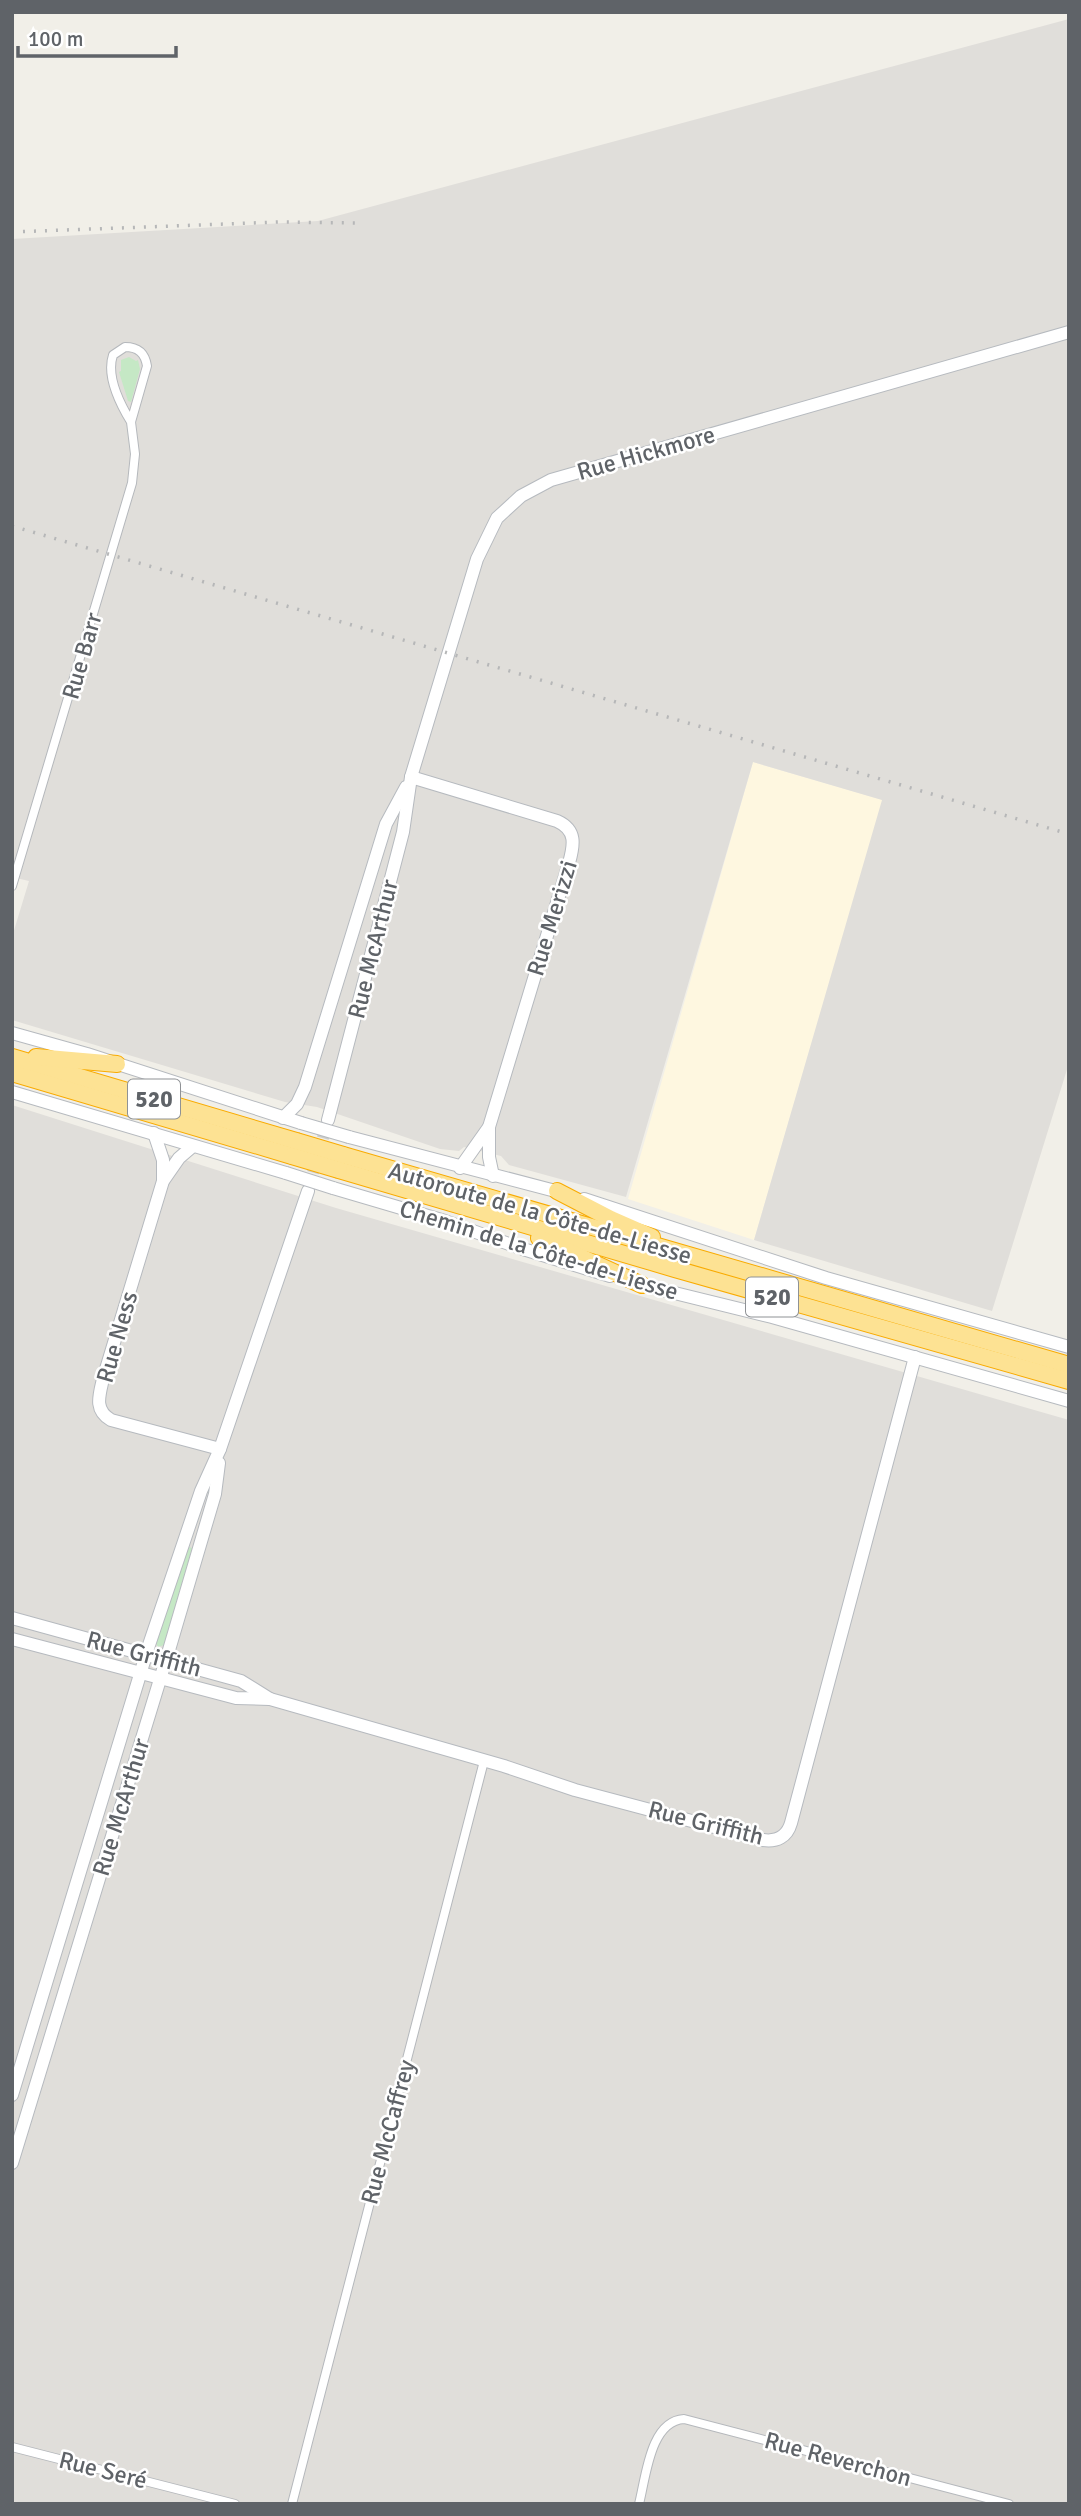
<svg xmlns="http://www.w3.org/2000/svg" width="1081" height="2516" font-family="Signika,sans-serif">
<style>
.commercial{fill:#fef7e0}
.industrial{fill:#e0deda}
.green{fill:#c5e8c5}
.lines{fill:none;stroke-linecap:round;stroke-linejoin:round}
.secondary-tunnel{stroke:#ccccc8;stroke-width:12;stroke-dasharray:12 6;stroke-linecap:butt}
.street-casing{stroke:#b5b8bc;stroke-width:10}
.secondary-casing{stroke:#b6babf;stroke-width:14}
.highway-casing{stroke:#f9ab00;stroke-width:18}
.street{stroke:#fff;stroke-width:8}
.secondary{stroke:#fff;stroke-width:12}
.highway{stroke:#fde293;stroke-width:16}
.rail{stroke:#b6b7b8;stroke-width:3.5;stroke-dasharray:2 9;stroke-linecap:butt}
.secondary-bridge-casing{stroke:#b6babf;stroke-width:14;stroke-linecap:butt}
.highway-bridge-casing{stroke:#f9ab00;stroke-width:18;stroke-linecap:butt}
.secondary-bridge{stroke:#fff;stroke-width:12}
.highway-bridge{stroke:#fde293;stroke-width:16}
.labels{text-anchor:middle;stroke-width:5;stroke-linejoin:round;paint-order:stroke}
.shield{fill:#fff;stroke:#8f9295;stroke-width:2}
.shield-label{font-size:23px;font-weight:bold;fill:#5f6368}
.street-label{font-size:24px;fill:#5f6368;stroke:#fff}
</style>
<rect width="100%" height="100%" fill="#f1efe8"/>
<path class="commercial" d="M753,762L883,800L754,1240L628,1199Z"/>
<g class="industrial">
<path d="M1069,19V1063L992,1311L754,1240L882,800L753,762L626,1197L509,1165L501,1156L464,1147L459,1151L440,1149L317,1107L285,1102L12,1020V937L29,881L12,877V239L318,221Z"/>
<path d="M12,1105L336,1208L1069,1420V2504H12Z"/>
</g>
<g class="green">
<path d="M129,357L136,361L138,360L140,369L131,402L128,401L119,372L121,371V360Z"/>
<path d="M189,1547L192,1548L164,1645L158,1647L156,1643Z"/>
</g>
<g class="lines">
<path class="secondary-tunnel" d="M308,1190L328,1120"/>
<defs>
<g id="street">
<path d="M12,886L132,483L135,454L131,422L147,366C145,353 138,347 125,347L113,355C106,376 120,404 131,422"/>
<path d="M12,2447L235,2504"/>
<path d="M292,2504L484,1761"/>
<path d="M639,2504C646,2477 650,2421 684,2419L1009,2504"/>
</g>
<g id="secondary">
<path d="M411,777L557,821C577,830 574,845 569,863L489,1127L460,1168"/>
<path d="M12,1033L87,1054L301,1123"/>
<path d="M12,1092L286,1173"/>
<path d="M283,1118L297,1104L305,1087L386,824L406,787"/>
<path d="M328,1120L403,832L411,777L477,559L497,518L521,496L551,480L1069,332"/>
<path d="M489,1127V1157L493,1176"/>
<path d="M154,1133L163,1160V1181"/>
<path d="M349,1137L563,1193"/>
<path d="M193,1146L179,1158L163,1181L103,1379C99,1396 94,1410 111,1420L220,1449"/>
<path d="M333,1188L445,1221L523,1249L610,1276"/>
<path d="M584,1199L826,1278L1069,1347"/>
<path d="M634,1283L772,1317L1069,1401"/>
<path d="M12,1618L241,1681L270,1699"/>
<path d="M12,1639L236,1698L270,1699L504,1766L575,1790L763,1840C777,1842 787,1837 791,1823L915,1357"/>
<path d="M12,2095L149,1645L201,1491L220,1449L308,1191"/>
<path d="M12,2163L169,1650L215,1494L219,1463"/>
</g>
<g id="highway">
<path d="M12,1057L296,1141"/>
<path d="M36,1057L117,1064"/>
<path d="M12,1073L292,1156"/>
<path d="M343,1155L1069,1365"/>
<path d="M339,1170L675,1269L1069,1381"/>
<path d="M557,1191L611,1219L652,1237"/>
<path d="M539,1238L642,1285"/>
</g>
</defs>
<use href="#street" class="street-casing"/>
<use href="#secondary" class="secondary-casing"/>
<use href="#highway" class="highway-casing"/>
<use href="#street" class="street"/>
<use href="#secondary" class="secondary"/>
<use href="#highway" class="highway"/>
<g class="rail">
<path d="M12,232L279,222L358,223"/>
<path d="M12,526L1069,834"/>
</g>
<defs>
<g id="secondary-bridge">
<path d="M301,1123L349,1137"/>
<path d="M286,1173L333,1188"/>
</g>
<g id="highway-bridge">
<path d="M296,1141L343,1155"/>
<path d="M292,1156L339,1170"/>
</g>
</defs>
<use href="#secondary-bridge" class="secondary-bridge-casing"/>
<use href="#highway-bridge" class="highway-bridge-casing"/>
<use href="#secondary-bridge" class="secondary-bridge"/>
<use href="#highway-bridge" class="highway-bridge"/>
</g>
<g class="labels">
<g class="shield">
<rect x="128" y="1079.5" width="52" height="39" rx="5"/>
<rect x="746" y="1277.5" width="52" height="39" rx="5"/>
</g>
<g class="shield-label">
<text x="154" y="1107">520</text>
<text x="772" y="1305">520</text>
</g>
<g class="street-label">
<text transform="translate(646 453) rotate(-16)" y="8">Rue Hickmore</text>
<text transform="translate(82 656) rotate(-74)" y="8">Rue Barr</text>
<text transform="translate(552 918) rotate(-73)" y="8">Rue Merizzi</text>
<text transform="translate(373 949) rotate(-76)" y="8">Rue McArthur</text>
<text transform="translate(540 1213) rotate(16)" y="8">Autoroute de la Côte-de-Liesse</text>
<text transform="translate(539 1250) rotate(17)" y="8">Chemin de la Côte-de-Liesse</text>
<text transform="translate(117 1337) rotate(-74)" y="8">Rue Ness</text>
<text transform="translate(144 1654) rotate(15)" y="8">Rue Griffith</text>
<text transform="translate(121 1807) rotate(-73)" y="8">Rue McArthur</text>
<text transform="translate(706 1823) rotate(14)" y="8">Rue Griffith</text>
<text transform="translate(388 2132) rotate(-75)" y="8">Rue McCaffrey</text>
<text transform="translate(838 2459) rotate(15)" y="8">Rue Reverchon</text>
<text transform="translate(103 2470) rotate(14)" y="8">Rue Seré</text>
</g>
</g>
<rect width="1081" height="2516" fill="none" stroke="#5f6368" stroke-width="28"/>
<path d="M18 46v10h158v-10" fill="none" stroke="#5f6368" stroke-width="3.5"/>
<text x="28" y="46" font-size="21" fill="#5f6368" stroke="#ffffff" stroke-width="5" paint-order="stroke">100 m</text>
</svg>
